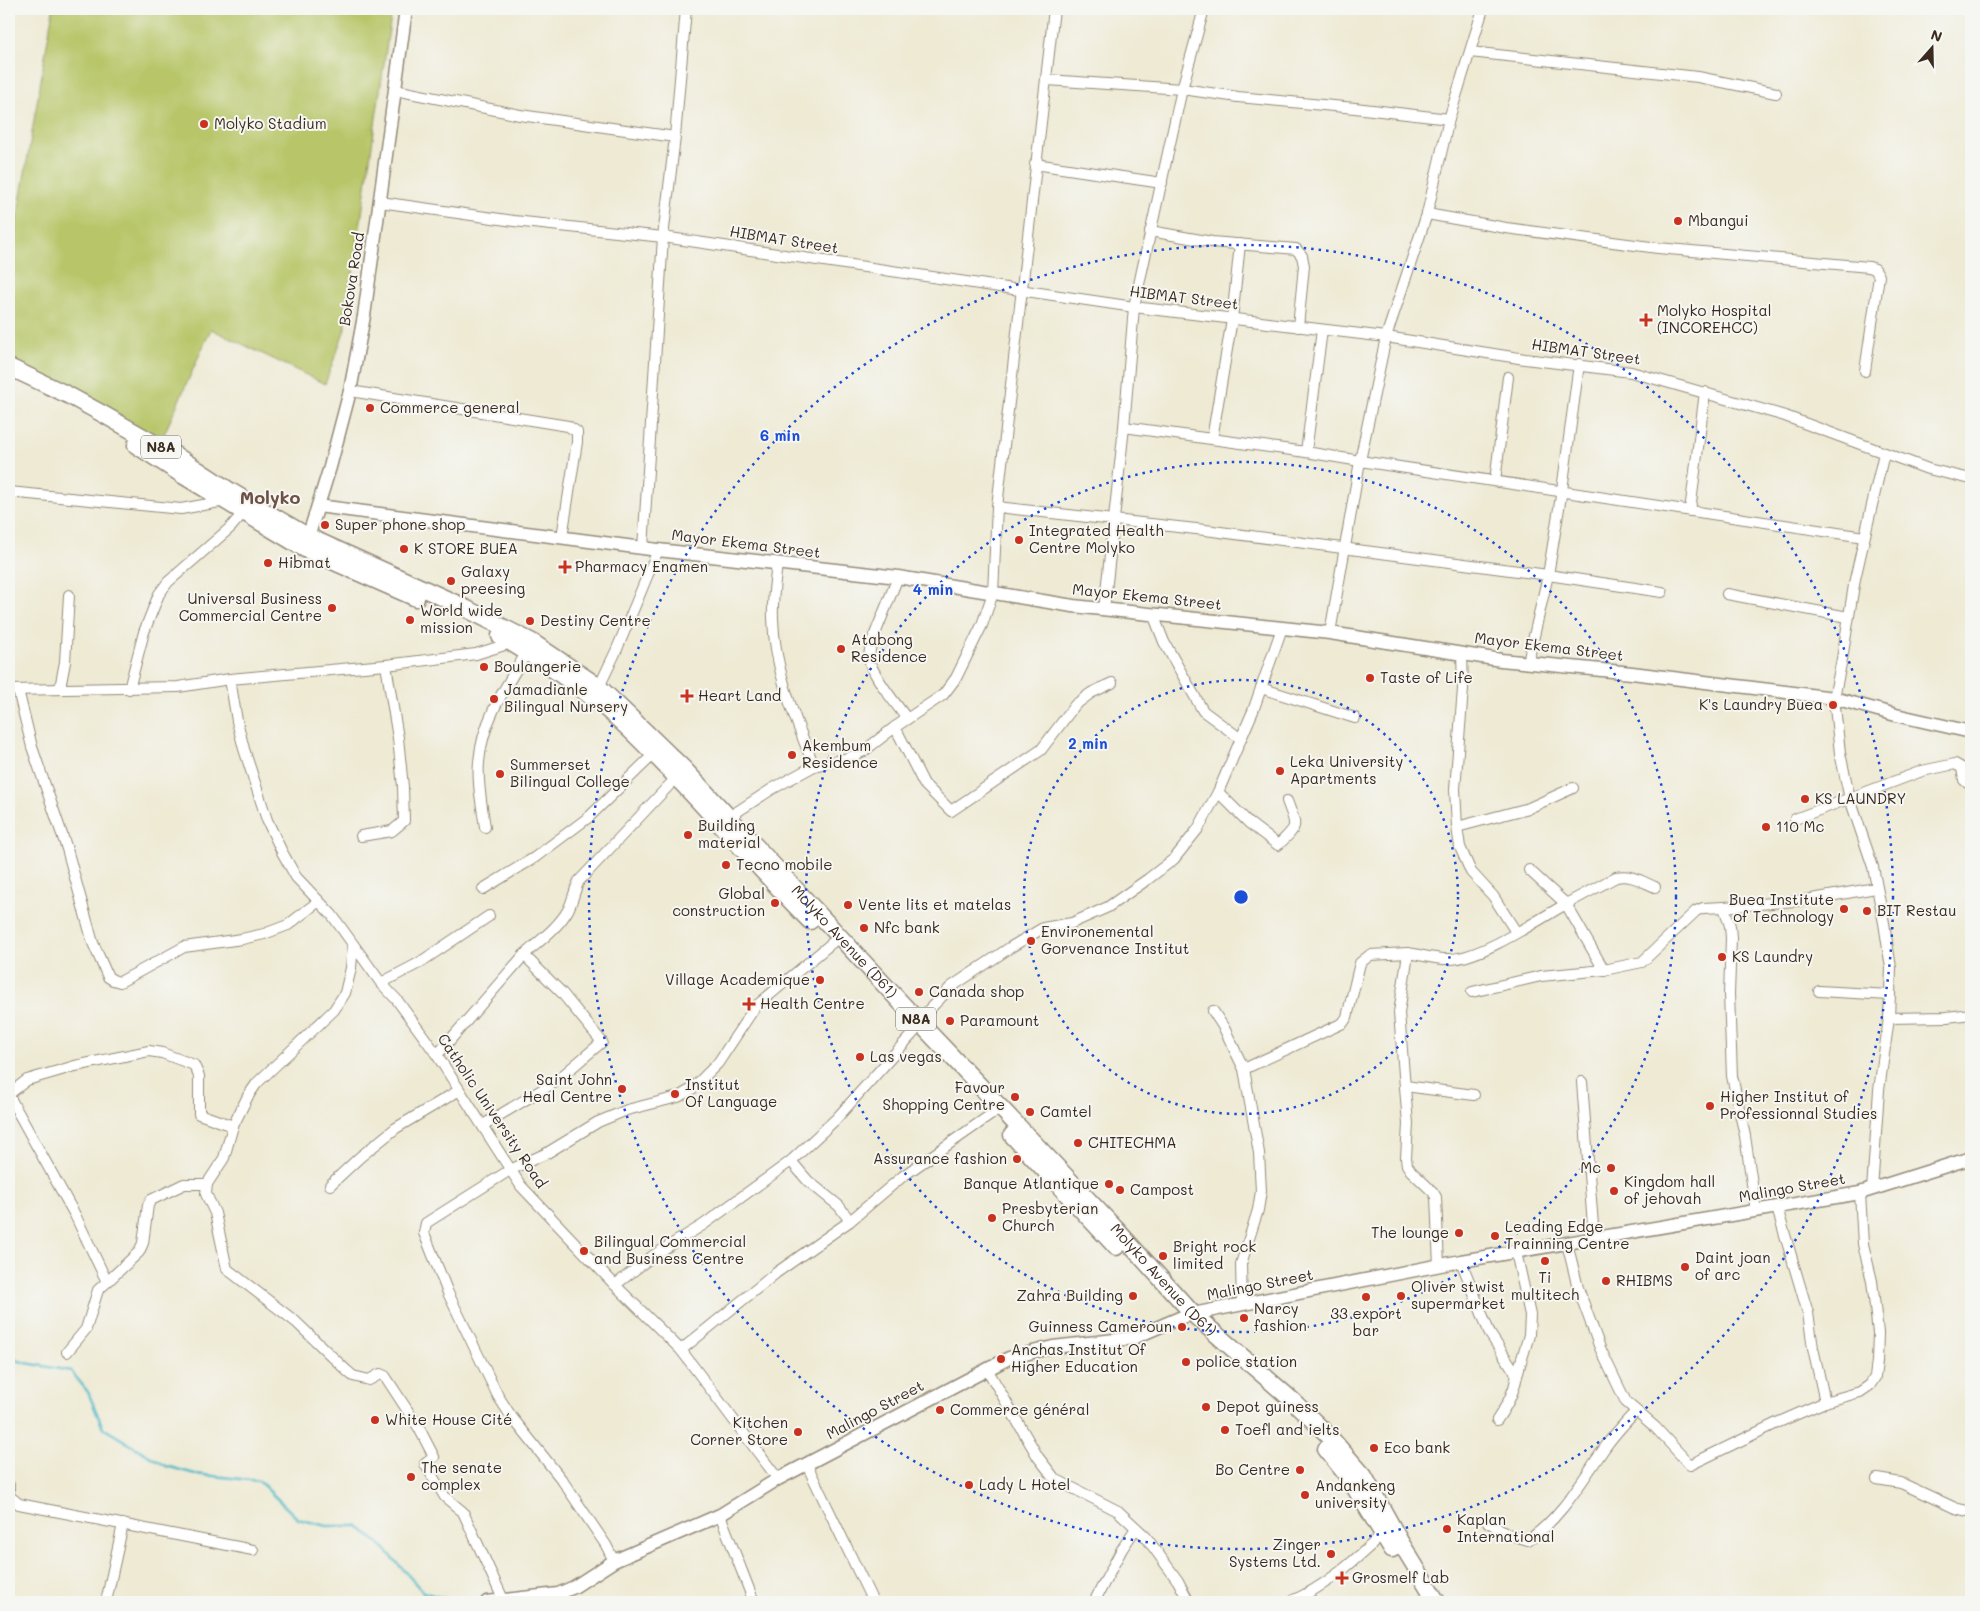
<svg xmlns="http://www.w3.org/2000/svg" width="1980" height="1611" font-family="Mali,sans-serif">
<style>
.green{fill:#b8c669;stroke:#7a7844}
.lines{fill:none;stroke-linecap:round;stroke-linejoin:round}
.stream{stroke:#4ebaca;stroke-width:2.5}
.minor-casing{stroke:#948a79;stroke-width:12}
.tertiary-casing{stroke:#948a79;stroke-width:15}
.trunk-casing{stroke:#948a79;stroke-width:19}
.minor{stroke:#fff;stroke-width:10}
.tertiary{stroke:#fff;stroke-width:12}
.trunk{stroke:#fff;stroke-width:16}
.ring{fill:none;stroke:#1d4ed8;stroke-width:2.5;stroke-dasharray:2.5 5}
.poi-dot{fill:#c8321e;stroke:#f6f6f2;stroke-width:2}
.labels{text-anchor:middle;stroke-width:4;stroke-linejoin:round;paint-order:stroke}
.shield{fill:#f6f6f2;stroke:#73675e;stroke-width:1}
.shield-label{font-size:14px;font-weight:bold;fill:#3b2a1e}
.poi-label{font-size:15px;fill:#3b2a1e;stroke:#f6f6f2;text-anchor:start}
.street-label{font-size:15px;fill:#3b2a1e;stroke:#f6f6f2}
.quarter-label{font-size:18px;font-weight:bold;fill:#6e5045;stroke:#f6f6f2}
.centre{fill:#1d4ed8;stroke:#f6f6f2;stroke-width:2.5}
.ring-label{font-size:15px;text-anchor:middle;font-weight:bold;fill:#1d4ed8;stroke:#f6f6f2;stroke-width:4;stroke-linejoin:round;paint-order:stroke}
</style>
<rect width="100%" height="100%" fill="#f6f6f2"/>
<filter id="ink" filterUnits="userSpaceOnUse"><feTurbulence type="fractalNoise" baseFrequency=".02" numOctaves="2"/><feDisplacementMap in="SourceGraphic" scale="10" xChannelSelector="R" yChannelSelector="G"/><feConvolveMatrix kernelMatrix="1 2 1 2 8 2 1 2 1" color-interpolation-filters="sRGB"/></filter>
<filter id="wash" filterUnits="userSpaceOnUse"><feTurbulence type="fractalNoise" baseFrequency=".0096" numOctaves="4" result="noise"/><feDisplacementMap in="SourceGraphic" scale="20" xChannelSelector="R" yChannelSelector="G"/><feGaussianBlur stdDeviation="1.12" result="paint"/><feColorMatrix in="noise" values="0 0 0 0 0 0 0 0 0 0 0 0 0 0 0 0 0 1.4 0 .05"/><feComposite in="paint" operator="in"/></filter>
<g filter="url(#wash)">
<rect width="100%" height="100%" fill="#eeead4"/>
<path class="green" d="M53,9H392L345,329L325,384L211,329L161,441L72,391L9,359V266Z"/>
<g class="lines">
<path class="stream" d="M9,1358L26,1363L71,1371L88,1392L103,1428L166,1466L195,1474L259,1481L298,1519L327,1526H358L385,1549L423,1592L456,1602"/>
</g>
</g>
<g filter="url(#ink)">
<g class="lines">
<defs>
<g id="minor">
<path d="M1470,52L1698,77L1776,93"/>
<path d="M1047,80L1182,89L1238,97L1355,108L1449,119"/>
<path d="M395,90L520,115L675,137"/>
<path d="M1035,164L1162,183"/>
<path d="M380,202L514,221L663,237L1134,307L1386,337L1525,359L1631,372L1785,416L1928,469L1971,479"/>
<path d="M1427,214L1506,228L1658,248L1869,267L1875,269L1879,276L1865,371"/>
<path d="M1150,231L1212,242L1296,249L1302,256L1304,266L1298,327"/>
<path d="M1579,364L1562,490L1548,575L1662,592"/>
<path d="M350,391L568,426L577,432V442L562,537"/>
<path d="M1124,427L1306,452L1360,461L1864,537"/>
<path d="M1212,439L1232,319L1240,244"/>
<path d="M1306,452L1322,330"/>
<path d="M1495,481L1508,377"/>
<path d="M9,492L181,509L225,501"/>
<path d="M997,507L1205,530L1548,575L1528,662"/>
<path d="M1690,511L1705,392"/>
<path d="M643,548L663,237L675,137L686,9"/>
<path d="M777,564C775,582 772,600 773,618C774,669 795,719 814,766"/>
<path d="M898,577L871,644C870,650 868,657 870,663C878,683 895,702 907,719"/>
<path d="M1727,594L1848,617"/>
<path d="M1104,610L1124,427L1134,307L1182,89L1204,9"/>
<path d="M1153,614L1164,642L1203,711L1241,739"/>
<path d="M1330,633L1360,461L1386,337L1427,214L1449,119L1483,9"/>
<path d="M230,679L237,721L244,749L267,820L282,852L296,877L332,915L381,983L397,1000L437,1055L521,1186L615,1285L681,1350L778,1479"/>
<path d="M599,687L617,649L658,550"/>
<path d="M60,688L65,662L69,595"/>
<path d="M1261,688L1355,718"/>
<path d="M129,689L144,632L159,594L168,582L230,528L244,512"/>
<path d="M9,690L178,687L230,679L386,665L476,654L511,643"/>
<path d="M18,690L32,747L67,849L93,943L108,977L113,980L120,982L184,947L242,939L264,934L288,925L319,901"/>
<path d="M895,727L924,784L951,811L1041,750L1075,705L1091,693L1112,683"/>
<path d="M1218,792L1249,823L1278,845C1299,825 1297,828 1287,801"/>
<path d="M729,817L772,789L814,766L848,758L864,751L895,727L943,695L956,678L982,625L993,593L997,507L1054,9"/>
<path d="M1795,819L1922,771L1955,764L1962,768L1964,780L1971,786"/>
<path d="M485,827C482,806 477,783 479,762C482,721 506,686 527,652"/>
<path d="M1457,827L1455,789L1463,689L1462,653"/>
<path d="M361,836L392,831L404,821L403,787L398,738L386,665"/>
<path d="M1529,870L1566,904L1616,877C1631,874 1641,881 1655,887"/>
<path d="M483,889L534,858L589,817L654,754"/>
<path d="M1724,907L1806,900L1876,888"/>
<path d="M1516,932L1493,896L1471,872L1460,847L1457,827L1529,808L1573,788"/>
<path d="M353,945L351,968L345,993L334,1010L257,1083L248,1096L233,1126L224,1158L207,1184L206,1194L215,1213L227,1269L296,1322L346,1370L353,1376L369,1380L380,1374L385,1376L419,1428L434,1457L425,1464L445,1497L463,1512L503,1599"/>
<path d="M381,983L419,963L489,916"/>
<path d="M1819,991L1890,995"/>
<path d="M1472,992L1541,976L1604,970L1642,962L1696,911L1703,908L1724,907L1730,926L1731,938L1729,994L1732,1076L1745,1136L1756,1211"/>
<path d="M1213,1011L1224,1028L1244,1069L1259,1153L1261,1191L1258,1210L1241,1264L1242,1305"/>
<path d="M1889,1018L1947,1017L1971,1014"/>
<path d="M918,1021L951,987L1011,947L1043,928L1072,923L1108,907L1148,879L1174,859L1198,829L1218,792L1253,711L1282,628"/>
<path d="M437,1055L524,955"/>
<path d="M1244,1069L1343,1023L1347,1017L1360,963L1370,955L1408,953"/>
<path d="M1582,1082L1594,1239"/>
<path d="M1405,1086L1474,1095"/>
<path d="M9,1094L27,1080L75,1066L149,1051L162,1053L194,1065L199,1076V1114L233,1126"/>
<path d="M9,1096L75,1215L107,1282L98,1290L86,1329L67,1352"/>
<path d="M483,1125L555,1082L602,1042L562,993L524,955C539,941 558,928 568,910C573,901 574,891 579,881L676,778"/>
<path d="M791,1161L836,1119L915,1031"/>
<path d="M330,1185L360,1157L396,1128L458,1091"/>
<path d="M1872,1190L1879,1090L1889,1018L1891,968L1884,923L1873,867L1850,799L1840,753L1834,698L1842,659L1855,579L1884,453"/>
<path d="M1777,1208L1808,1313L1813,1348L1825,1402"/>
<path d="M1567,1243L1578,1288L1600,1348L1626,1402L1655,1427L1690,1465L1779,1422L1825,1402L1860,1392L1870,1385L1875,1377L1877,1362L1878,1333L1872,1281L1863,1244L1860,1193"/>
<path d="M1516,1252L1530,1315L1529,1335L1517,1375"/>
<path d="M1461,1261L1490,1334L1517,1375C1514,1393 1507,1405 1497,1420"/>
<path d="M1439,1266L1436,1197L1433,1192L1411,1171L1407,1165L1406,1158L1408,1124L1399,1013L1408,953C1422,955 1437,960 1451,959C1483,957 1536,921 1566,904L1604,970"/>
<path d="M107,1282L139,1252L143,1243L148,1205L151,1200L184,1184H207"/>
<path d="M615,1285L654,1255L703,1225L791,1161L808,1181L839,1206L850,1221"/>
<path d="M681,1350L776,1273L850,1221L903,1176L992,1114"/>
<path d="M987,1369L1038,1457L1055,1479L1118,1511L1146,1537L1178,1581L1189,1602"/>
<path d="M807,1465L873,1602"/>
<path d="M1877,1479L1901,1483L1955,1508L1971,1512"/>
<path d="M9,1485V1496L19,1504L253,1550"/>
<path d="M720,1515L754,1602"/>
<path d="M1488,1522L1508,1534L1528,1540C1562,1518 1583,1478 1606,1446C1615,1433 1626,1422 1636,1411"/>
<path d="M614,1561L606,1545L562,1480L511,1416L498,1396L448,1293L424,1233L426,1223L510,1170L547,1153L598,1122L627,1110L678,1097L692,1089L718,1063L755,1007L839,937"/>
<path d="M106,1602L123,1524"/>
<path d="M1094,1602L1122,1549L1136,1528"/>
<path d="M1289,1602C1325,1588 1355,1560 1383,1534"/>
<path d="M1419,1602L1424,1599"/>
</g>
<g id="tertiary">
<path d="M318,506L658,550L898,577L1073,606L1330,633L1501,660L1632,673L1834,698L1896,715L1971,732"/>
<path d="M306,544L330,467L350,391L364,316L406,9"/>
<path d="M487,1602L558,1594L574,1587L614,1561L720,1515L778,1479L1009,1358L1053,1347L1133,1338L1182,1317L1193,1314L1461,1261L1860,1193L1971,1158"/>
</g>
<g id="trunk">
<path id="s1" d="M9,367L68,395L101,413L175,455L230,491L309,537L455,603L532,642L599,687L683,768L918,1021L1115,1228L1193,1314L1293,1401L1328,1435L1364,1476L1401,1543L1437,1602"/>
<path d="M136,445L184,476L305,549L416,598"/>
<path d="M500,636C547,664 593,694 632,732C694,792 749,859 810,921"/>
<path d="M1012,1135L1116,1247"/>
<path d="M1326,1449L1349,1478L1392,1549"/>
</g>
</defs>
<use href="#minor" class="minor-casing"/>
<use href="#tertiary" class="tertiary-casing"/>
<use href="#trunk" class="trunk-casing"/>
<use href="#minor" class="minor"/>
<use href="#tertiary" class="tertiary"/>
<use href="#trunk" class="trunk"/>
</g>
</g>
<g class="ring">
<circle cx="1241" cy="897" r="217"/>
<circle cx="1241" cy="897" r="435"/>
<circle cx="1241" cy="897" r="652"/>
</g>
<g class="poi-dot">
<circle cx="204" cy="124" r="5"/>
<circle cx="1678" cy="221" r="5"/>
<path d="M1643.5 312.5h5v5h5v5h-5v5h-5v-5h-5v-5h5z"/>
<circle cx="370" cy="408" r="5"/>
<circle cx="325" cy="525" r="5"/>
<circle cx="1019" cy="540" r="5"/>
<circle cx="404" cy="549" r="5"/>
<circle cx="268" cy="563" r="5"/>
<path d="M562.5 559.5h5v5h5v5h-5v5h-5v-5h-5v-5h5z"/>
<circle cx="451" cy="581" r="5"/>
<circle cx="332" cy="608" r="5"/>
<circle cx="410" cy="620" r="5"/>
<circle cx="530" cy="621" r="5"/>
<circle cx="841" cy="649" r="5"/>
<circle cx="484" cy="667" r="5"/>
<circle cx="1370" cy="678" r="5"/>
<path d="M684.5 688.5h5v5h5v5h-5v5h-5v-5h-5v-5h5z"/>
<circle cx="494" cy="699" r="5"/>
<circle cx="1833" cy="705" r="5"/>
<circle cx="792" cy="755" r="5"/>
<circle cx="1280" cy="771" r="5"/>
<circle cx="500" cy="774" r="5"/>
<circle cx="1805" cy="799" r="5"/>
<circle cx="1766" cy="827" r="5"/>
<circle cx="688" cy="835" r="5"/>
<circle cx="726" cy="865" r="5"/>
<circle cx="775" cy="903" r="5"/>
<circle cx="848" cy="905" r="5"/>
<circle cx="1844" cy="909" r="5"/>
<circle cx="1867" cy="911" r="5"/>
<circle cx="864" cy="928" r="5"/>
<circle cx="1031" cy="941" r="5"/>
<circle cx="1722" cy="957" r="5"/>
<circle cx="820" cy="980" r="5"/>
<circle cx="919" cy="992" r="5"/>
<path d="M746.5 996.5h5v5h5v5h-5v5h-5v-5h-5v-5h5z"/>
<circle cx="950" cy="1021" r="5"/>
<circle cx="860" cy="1057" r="5"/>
<circle cx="622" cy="1089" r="5"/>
<circle cx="675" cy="1094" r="5"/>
<circle cx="1015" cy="1097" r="5"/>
<circle cx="1710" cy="1106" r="5"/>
<circle cx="1030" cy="1112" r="5"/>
<circle cx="1078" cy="1143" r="5"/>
<circle cx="1017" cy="1159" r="5"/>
<circle cx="1611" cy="1168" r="5"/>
<circle cx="1109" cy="1184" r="5"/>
<circle cx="1120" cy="1190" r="5"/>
<circle cx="1614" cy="1191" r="5"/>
<circle cx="992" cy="1218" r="5"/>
<circle cx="1459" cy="1233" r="5"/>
<circle cx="1495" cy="1236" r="5"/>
<circle cx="584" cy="1251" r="5"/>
<circle cx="1163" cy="1256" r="5"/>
<circle cx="1545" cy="1261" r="5"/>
<circle cx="1685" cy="1267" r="5"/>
<circle cx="1606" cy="1281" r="5"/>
<circle cx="1133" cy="1296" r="5"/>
<circle cx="1401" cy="1296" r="5"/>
<circle cx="1366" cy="1297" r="5"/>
<circle cx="1244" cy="1318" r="5"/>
<circle cx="1182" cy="1327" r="5"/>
<circle cx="1001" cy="1359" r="5"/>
<circle cx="1186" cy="1362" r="5"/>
<circle cx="1206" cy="1407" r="5"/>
<circle cx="940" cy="1410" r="5"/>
<circle cx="375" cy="1420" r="5"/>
<circle cx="1225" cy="1430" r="5"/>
<circle cx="798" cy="1432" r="5"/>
<circle cx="1374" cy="1448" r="5"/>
<circle cx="1300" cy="1470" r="5"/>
<circle cx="411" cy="1477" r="5"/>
<circle cx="969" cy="1485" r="5"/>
<circle cx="1305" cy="1495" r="5"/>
<circle cx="1447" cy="1529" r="5"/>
<circle cx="1331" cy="1554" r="5"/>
<path d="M1339.5 1570.5h5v5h5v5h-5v5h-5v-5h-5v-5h5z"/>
</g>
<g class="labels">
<g class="shield">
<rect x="141" y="435.5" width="40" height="23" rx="4"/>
<rect x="896" y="1007.5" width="40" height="23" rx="4"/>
</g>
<g class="shield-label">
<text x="161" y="452">N8A</text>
<text x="916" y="1024">N8A</text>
</g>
<g class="poi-label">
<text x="214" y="129">Molyko Stadium</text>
<text x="1688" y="226">Mbangui</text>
<text x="1657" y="316">Molyko Hospital<tspan x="1657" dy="17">(INCOREHCC)</tspan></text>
<text x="380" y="413">Commerce general</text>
<text x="335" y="530">Super phone shop</text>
<text x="1029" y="536">Integrated Health<tspan x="1029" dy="17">Centre Molyko</tspan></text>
<text x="414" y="554">K STORE BUEA</text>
<text x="278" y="568">Hibmat</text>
<text x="575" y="572">Pharmacy Enamen</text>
<text x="461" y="577">Galaxy<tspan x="461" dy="17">preesing</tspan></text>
<text x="322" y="604" text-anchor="end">Universal Business<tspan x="322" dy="17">Commercial Centre</tspan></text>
<text x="420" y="616">World wide<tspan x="420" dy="17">mission</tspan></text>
<text x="540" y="626">Destiny Centre</text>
<text x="851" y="645">Atabong<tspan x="851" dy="17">Residence</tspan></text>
<text x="494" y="672">Boulangerie</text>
<text x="1380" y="683">Taste of Life</text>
<text x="504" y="695">Jamadianle<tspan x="504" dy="17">Bilingual Nursery</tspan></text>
<text x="698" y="701">Heart Land</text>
<text x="1823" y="710" text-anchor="end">K's Laundry Buea</text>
<text x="802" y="751">Akembum<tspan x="802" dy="17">Residence</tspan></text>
<text x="1290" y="767">Leka University<tspan x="1290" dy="17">Apartments</tspan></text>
<text x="510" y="770">Summerset<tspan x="510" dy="17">Bilingual College</tspan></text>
<text x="1815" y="804">KS LAUNDRY</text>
<text x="698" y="831">Building<tspan x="698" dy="17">material</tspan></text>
<text x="1776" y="832">110 Mc</text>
<text x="736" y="870">Tecno mobile</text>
<text x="765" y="899" text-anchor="end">Global<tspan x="765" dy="17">construction</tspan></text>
<text x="1834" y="905" text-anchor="end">Buea Institute<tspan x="1834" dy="17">of Technology</tspan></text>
<text x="858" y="910">Vente lits et matelas</text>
<text x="1877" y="916">BIT Restau</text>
<text x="874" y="933">Nfc bank</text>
<text x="1041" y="937">Environemental<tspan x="1041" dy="17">Gorvenance Institut</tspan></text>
<text x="1732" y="962">KS Laundry</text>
<text x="810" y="985" text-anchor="end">Village Academique</text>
<text x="929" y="997">Canada shop</text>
<text x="760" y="1009">Health Centre</text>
<text x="960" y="1026">Paramount</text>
<text x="870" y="1062">Las vegas</text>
<text x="612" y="1085" text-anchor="end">Saint John<tspan x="612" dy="17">Heal Centre</tspan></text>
<text x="685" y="1090">Institut<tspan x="685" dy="17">Of Language</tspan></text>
<text x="1005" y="1093" text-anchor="end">Favour<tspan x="1005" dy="17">Shopping Centre</tspan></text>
<text x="1720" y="1102">Higher Institut of<tspan x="1720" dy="17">Professionnal Studies</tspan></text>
<text x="1040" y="1117">Camtel</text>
<text x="1088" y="1148">CHITECHMA</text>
<text x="1007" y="1164" text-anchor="end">Assurance fashion</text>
<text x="1601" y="1173" text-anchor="end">Mc</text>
<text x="1624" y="1187">Kingdom hall<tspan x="1624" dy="17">of jehovah</tspan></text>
<text x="1099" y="1189" text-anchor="end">Banque Atlantique</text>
<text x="1130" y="1195">Campost</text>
<text x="1002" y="1214">Presbyterian<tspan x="1002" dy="17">Church</tspan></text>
<text x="1505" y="1232">Leading Edge<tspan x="1505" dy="17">Trainning Centre</tspan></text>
<text x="1449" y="1238" text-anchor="end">The lounge</text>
<text x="594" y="1247">Bilingual Commercial<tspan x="594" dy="17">and Business Centre</tspan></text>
<text x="1173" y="1252">Bright rock<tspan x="1173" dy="17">limited</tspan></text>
<text x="1695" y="1263">Daint joan<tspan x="1695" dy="17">of arc</tspan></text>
<text x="1545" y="1283" text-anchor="middle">Ti<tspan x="1545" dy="17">multitech</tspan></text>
<text x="1616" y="1286">RHIBMS</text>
<text x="1411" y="1292">Oliver stwist<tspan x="1411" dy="17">supermarket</tspan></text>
<text x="1123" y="1301" text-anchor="end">Zahra Building</text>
<text x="1254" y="1314">Narcy<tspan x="1254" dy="17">fashion</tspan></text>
<text x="1366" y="1319" text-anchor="middle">33 export<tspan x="1366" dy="17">bar</tspan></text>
<text x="1172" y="1332" text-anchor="end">Guinness Cameroun</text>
<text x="1011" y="1355">Anchas Institut Of<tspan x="1011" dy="17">Higher Education</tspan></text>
<text x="1196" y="1367">police station</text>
<text x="1216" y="1412">Depot guiness</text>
<text x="950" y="1415">Commerce général</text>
<text x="385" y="1425">White House Cité</text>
<text x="788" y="1428" text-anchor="end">Kitchen<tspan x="788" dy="17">Corner Store</tspan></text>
<text x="1235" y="1435">Toefl and ielts</text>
<text x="1384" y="1453">Eco bank</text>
<text x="421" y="1473">The senate<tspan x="421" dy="17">complex</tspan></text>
<text x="1290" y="1475" text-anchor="end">Bo Centre</text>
<text x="979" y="1490">Lady L Hotel</text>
<text x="1315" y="1491">Andankeng<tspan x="1315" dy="17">university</tspan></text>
<text x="1457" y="1525">Kaplan<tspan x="1457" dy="17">International</tspan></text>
<text x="1321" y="1550" text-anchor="end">Zinger<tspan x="1321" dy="17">Systems Ltd.</tspan></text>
<text x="1352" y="1583">Grosmelf Lab</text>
</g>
<g class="street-label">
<text transform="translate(784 240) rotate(9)" y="5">HIBMAT Street</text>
<text transform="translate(352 279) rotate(-81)" y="5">Bokova Road</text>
<text transform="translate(1184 298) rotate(7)" y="5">HIBMAT Street</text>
<text transform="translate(1586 352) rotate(8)" y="5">HIBMAT Street</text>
<text transform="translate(746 544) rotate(7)" y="5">Mayor Ekema Street</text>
<text transform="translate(1147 597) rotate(6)" y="5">Mayor Ekema Street</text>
<text transform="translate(1549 647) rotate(7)" y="5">Mayor Ekema Street</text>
<text dy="5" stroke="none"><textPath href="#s1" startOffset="1026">Molyko Avenue (D61)</textPath></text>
<text transform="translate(492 1111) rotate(56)" y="5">Catholic University Road</text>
<text transform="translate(1792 1188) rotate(-10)" y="5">Malingo Street</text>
<text dy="5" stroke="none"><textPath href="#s1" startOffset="1491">Molyko Avenue (D61)</textPath></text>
<text transform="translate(1260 1285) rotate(-11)" y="5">Malingo Street</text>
<text transform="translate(875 1410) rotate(-28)" y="5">Malingo Street</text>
</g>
<g class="quarter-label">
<text x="270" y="504">Molyko</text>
</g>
</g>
<circle cx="1241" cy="897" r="8" class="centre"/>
<g class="ring-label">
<text x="780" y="441">6 min</text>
<text x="933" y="595">4 min</text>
<text x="1088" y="749">2 min</text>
</g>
<rect width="1980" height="1611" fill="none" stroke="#f6f6f2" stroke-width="30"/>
<g transform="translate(1932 48) rotate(20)" stroke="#f6f6f2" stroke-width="4" paint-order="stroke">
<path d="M0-4L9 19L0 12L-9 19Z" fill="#3b2a1e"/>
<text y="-8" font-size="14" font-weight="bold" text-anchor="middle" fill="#3b2a1e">N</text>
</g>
</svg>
